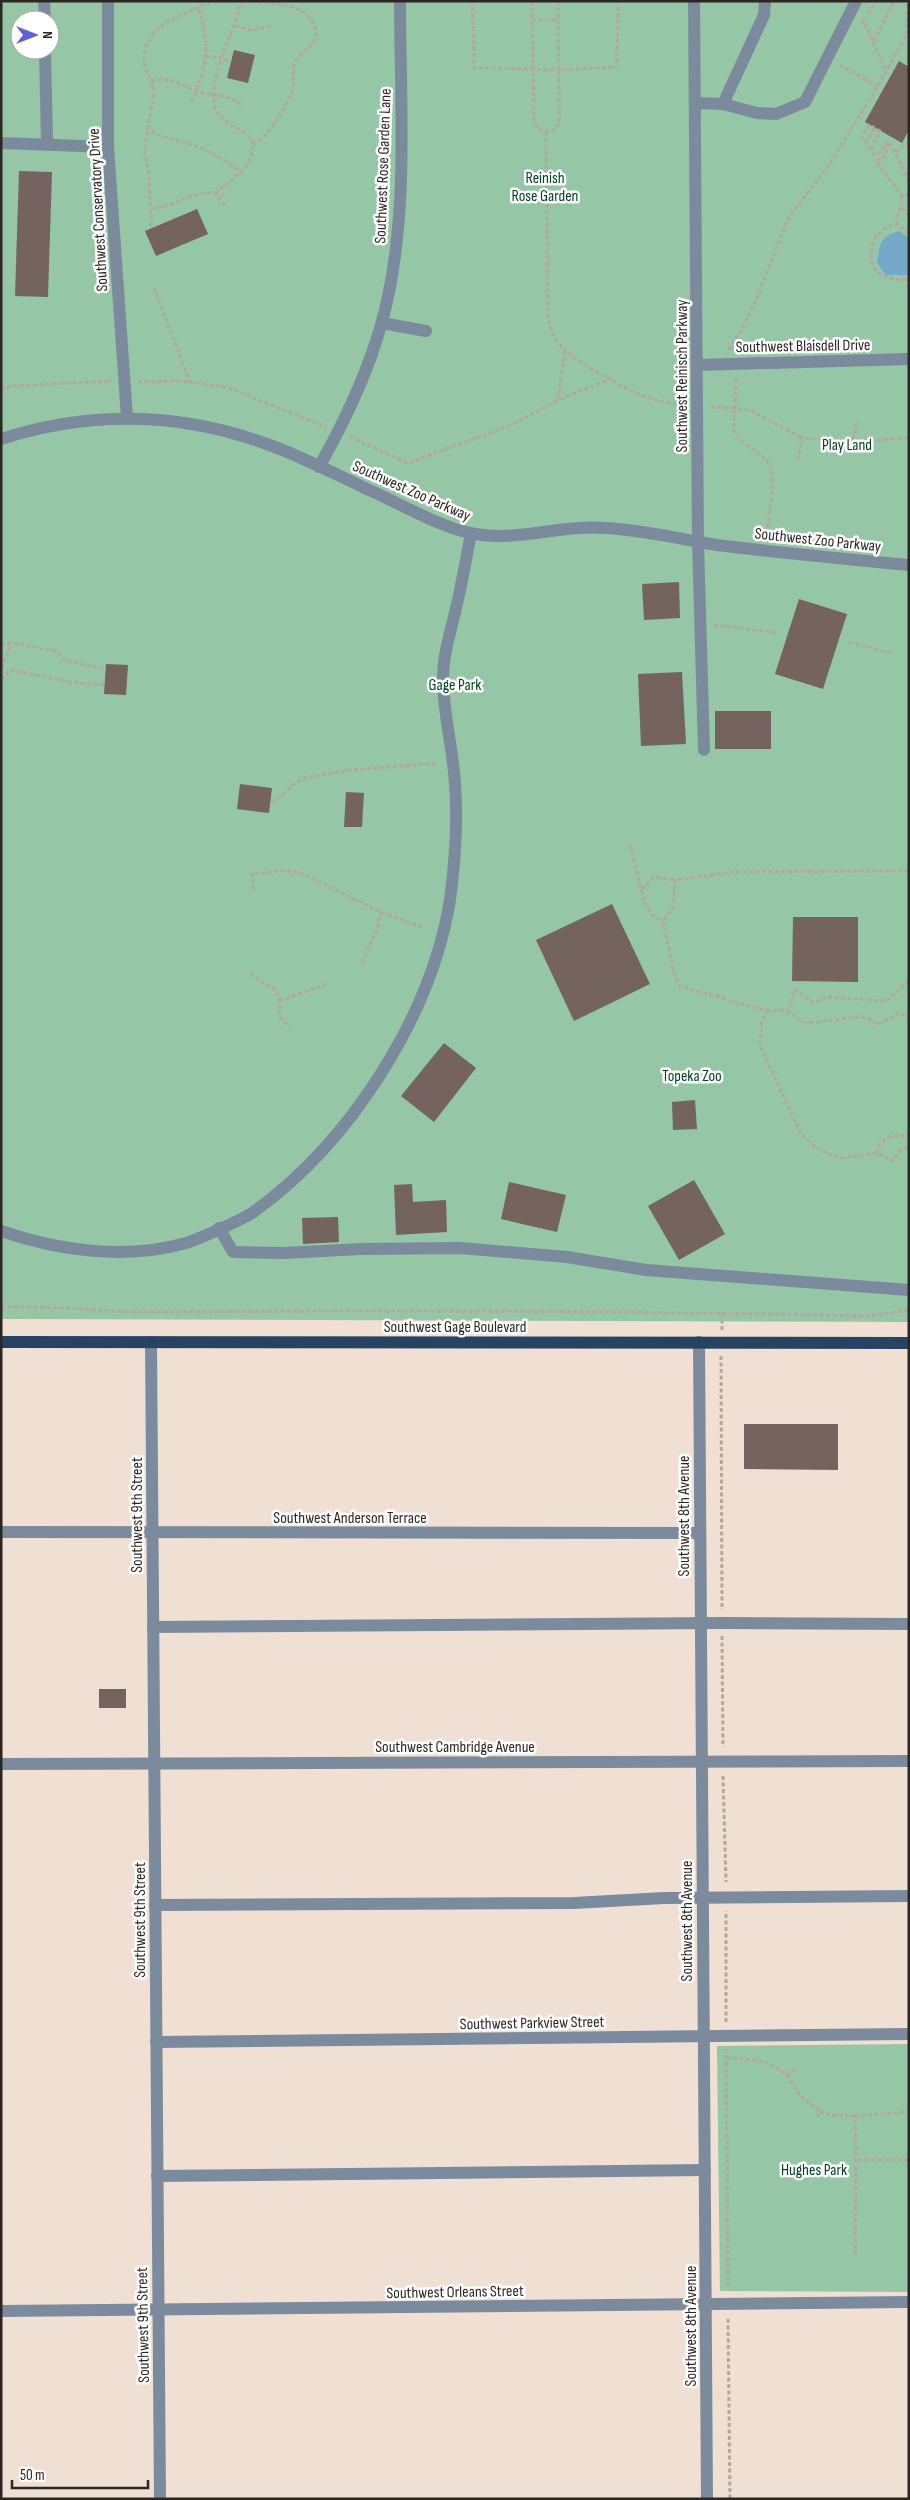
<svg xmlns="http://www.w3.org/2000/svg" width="910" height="2500" font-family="'Sofia Sans Condensed',sans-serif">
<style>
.green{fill:#95c6a5;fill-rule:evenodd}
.water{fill:#75a9c9}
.building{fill:#756360}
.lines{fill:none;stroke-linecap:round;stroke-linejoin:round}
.path{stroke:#b4a79e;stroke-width:3;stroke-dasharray:4 2.5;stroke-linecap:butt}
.minor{stroke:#7b8b9d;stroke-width:12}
.major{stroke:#284361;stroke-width:12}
.labels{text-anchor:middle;stroke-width:5;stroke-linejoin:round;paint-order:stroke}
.street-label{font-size:16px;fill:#2d2723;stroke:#fff}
.park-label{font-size:16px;fill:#014222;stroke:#fff}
</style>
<rect width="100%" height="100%" fill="#f0e0d4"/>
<g class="green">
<path d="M1,1H909V1322L1,1319ZM20,20H50V50H20Z"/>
<path d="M909,2044V2292L720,2291L717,2046Z"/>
</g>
<path class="water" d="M900,231L909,239V275H886L877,263C880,244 879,236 900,231Z"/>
<g class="building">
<path d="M234,50L255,55L248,83L227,78Z"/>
<path d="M899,61L909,67V130L902,143L865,122Z"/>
<path d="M19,171L52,172L48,297L15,296Z"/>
<path d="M197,209L208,234L156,256L145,231Z"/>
<path d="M679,582L680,618L644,620L642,584Z"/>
<path d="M799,599L847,614L823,689L775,674Z"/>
<path d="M106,664L128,665L126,695L104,694Z"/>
<path d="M682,672L686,744L641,746L638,674Z"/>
<rect x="715" y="711" width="56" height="38"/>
<path d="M240,784L272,788L269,813L237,809Z"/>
<path d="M346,792L364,793L362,827H344Z"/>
<path d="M612,904L650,984L574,1021L536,940Z"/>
<path d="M793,917H858V982L792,981Z"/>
<path d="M444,1043L476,1068L434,1122L401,1096Z"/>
<path d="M695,1100L697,1129L673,1130L672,1102Z"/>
<path d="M694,1180L725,1234L679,1260L648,1206Z"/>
<path d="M509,1182L566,1195L557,1232L501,1219Z"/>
<path d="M412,1184L413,1202L446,1200L447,1232L396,1235L394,1185Z"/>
<path d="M338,1217L339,1242L303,1244L302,1218Z"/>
<path d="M744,1424H838V1470L744,1469Z"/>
<rect x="99" y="1689" width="27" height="19"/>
</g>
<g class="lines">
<g class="path">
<path d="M473,1L474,68L559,70L617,67L618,1"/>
<path d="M532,1L534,120L538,129L546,132L556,129L559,123L558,1"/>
<path d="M868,14L876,1"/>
<path d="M532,20H559"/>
<path d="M863,24L864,21L886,71"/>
<path d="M235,26L251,30L271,26"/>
<path d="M874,41L894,1"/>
<path d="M909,55L906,60L909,61"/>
<path d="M206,56L222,58L230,62"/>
<path d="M840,65L877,86"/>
<path d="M151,81C175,76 180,86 200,92C215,97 228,93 241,105"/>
<path d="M191,101C208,70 210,41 198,7"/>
<path d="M146,127C163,139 169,137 187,143C207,149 223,159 240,171"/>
<path d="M546,132L548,318C550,325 552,333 556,340C568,359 630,392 652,399C662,402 672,403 683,404"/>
<path d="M909,142L895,152L909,182"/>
<path d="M866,143L875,128"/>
<path d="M253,145C268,138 290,102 293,86C294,78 292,70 295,63C301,49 323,44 314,25C303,1 274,5 253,1"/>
<path d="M871,149L880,131L869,125L862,137L874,155L879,153L888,142"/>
<path d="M895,152L888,142L885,156L876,161L902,196"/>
<path d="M215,193C231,181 262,160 250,137C240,127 225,125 217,112C202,87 236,31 241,1"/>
<path d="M909,194L902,196L901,205L909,216"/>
<path d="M151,209C174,206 191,192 215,193L225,205"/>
<path d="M896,224L901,206"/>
<path d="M151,226L149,174L144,151L154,94L152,83L144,63L145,48L153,34L166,22L213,1"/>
<path d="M909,233L896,224C864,230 857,285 909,279"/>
<path d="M154,288L190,382"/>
<path d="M729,350L741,331L759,293L788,218L827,168L871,98L907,34V1"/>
<path d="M565,351L558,400L611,379"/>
<path d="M736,379L735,408L752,411L802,438"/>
<path d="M138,382L179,381L227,387L326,427"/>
<path d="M1,390L12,386L112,381"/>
<path d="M711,407L735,408C735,414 733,422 734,428C736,446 762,449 770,465C777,479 768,517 767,534"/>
<path d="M857,423L852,442L909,438"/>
<path d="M350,437L408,463L512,425L558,400"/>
<path d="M798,460L802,438L852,442"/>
<path d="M714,625L779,633"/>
<path d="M849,642L894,654"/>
<path d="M1,645L12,643L56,651L66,661L105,669"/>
<path d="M1,668L12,644"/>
<path d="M1,679L11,670L70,682L104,685"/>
<path d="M272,802L282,796L292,785L305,778L351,770L437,763"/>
<path d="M630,846L645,903L652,915L663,921"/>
<path d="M909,871L732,872L675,880L673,908L663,921C667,935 673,979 680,986L767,1011L762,1022L760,1045L801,1134L815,1147L833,1156L843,1158L877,1153L893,1161L898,1152L909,1146"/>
<path d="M642,889L654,877L675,880"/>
<path d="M253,890L252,873C269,874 284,868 301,873L381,912L425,928"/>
<path d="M362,963L377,930L381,912"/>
<path d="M252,972C257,985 277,983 280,1000C281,1005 278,1011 279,1016L290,1028"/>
<path d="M909,981L886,1001L827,997L813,1003L795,989L789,1010V1013C793,1015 797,1019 802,1021C822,1028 864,1006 877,1025L899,1013L909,1017"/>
<path d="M280,1001L326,984"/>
<path d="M767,1011L789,1010"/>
<path d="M877,1153L880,1144L887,1137L909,1135"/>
<path d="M1,1307C55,1305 108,1313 162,1312C398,1310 633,1311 868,1316L909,1310"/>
<path d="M722,1330V1313"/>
<path d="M721,1356L722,1610"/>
<path d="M722,1636L723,1747"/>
<path d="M723,1776L726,1882"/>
<path d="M726,2022V1911"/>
<path d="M726,2049L728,2290"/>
<path d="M726,2058C750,2059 767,2059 787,2075L798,2066"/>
<path d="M787,2075L800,2096L820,2111L817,2118"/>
<path d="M820,2111L830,2115L855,2116L856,2160"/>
<path d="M855,2116L909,2112"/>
<path d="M855,2255L856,2160H909"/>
<path d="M728,2319L730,2499"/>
</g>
<g class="minor">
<path d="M44,1L45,20"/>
<path d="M108,1V147L127,417"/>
<path d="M694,1L698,542L704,750"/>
<path d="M45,50L47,144"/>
<path d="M695,103L723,104L757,113L776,114L805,102L856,1"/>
<path d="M723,104L764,15L765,1"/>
<path d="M1,143L108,147"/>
<path d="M382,323L426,331"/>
<path d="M697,365L909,359"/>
<path d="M1,439C89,411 177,412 264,443C299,455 333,473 367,489C397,502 440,527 470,533C515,543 560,524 606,528C643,530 680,539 717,545C781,553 845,559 909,565"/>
<path d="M319,467C350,412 377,354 389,292C408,197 400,97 400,1"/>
<path d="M219,1228L233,1252L284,1253L361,1249L460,1248L567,1257L646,1270L909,1290"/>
<path d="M1,1231C59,1251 126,1260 186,1243C199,1239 244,1219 255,1211C350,1142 431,1017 450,900C455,862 458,822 455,784C453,748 443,714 443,678C443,654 451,631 456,608C462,584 466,558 471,534"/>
<path d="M151,1342L160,2499"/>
<path d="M699,1342L707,2499"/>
<path d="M1,1532L699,1533"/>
<path d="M153,1627L722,1623L909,1624"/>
<path d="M1,1764L909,1761"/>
<path d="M155,1905L574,1903L664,1898L909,1896"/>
<path d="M156,2042L909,2034"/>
<path d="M157,2176L705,2170"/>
<path d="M1,2311L909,2302"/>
</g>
<path class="major" d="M1,1342L909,1343"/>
</g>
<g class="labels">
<g class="street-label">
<text transform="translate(382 166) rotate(-88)" y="6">Southwest Rose Garden Lane</text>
<text transform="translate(97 210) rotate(-93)" y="6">Southwest Conservatory Drive</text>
<text transform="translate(803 345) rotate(-1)" y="6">Southwest Blaisdell Drive</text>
<text transform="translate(681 376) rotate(-90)" y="6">Southwest Reinisch Parkway</text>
<text transform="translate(412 490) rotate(24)" y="6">Southwest Zoo Parkway</text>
<text transform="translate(818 539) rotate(6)" y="6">Southwest Zoo Parkway</text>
<text x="455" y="1332">Southwest Gage Boulevard</text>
<text transform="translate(136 1515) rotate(-90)" y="6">Southwest 9th Street</text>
<text transform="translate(683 1516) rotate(-90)" y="6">Southwest 8th Avenue</text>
<text x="350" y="1523">Southwest Anderson Terrace</text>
<text x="455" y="1752">Southwest Cambridge Avenue</text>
<text transform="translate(139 1920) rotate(-90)" y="6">Southwest 9th Street</text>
<text transform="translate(686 1921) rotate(-90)" y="6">Southwest 8th Avenue</text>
<text transform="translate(532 2022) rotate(-1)" y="6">Southwest Parkview Street</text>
<text transform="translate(455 2291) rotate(-1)" y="6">Southwest Orleans Street</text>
<text transform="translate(142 2325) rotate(-91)" y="6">Southwest 9th Street</text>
<text transform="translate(690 2326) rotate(-90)" y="6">Southwest 8th Avenue</text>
</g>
<g class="park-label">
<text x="545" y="183">Reinish<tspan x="545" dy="18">Rose Garden</tspan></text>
<text x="847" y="450">Play Land</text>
<text x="455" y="690">Gage Park</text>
<text x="692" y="1081">Topeka Zoo</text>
<text x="814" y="2175">Hughes Park</text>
</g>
</g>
<rect width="910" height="2500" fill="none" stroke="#2d2723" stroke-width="5"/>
<g transform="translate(35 35) rotate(90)"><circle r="24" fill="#ffffff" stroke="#aba9a7"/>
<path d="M0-4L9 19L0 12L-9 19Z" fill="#5d62da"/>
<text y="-8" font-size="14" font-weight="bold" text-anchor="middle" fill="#2d2723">N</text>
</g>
<path d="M12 2480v8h136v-8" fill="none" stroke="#2d2723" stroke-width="2.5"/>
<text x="20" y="2480" font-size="15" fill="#2d2723" stroke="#ffffff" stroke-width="4" paint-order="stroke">50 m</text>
</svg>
